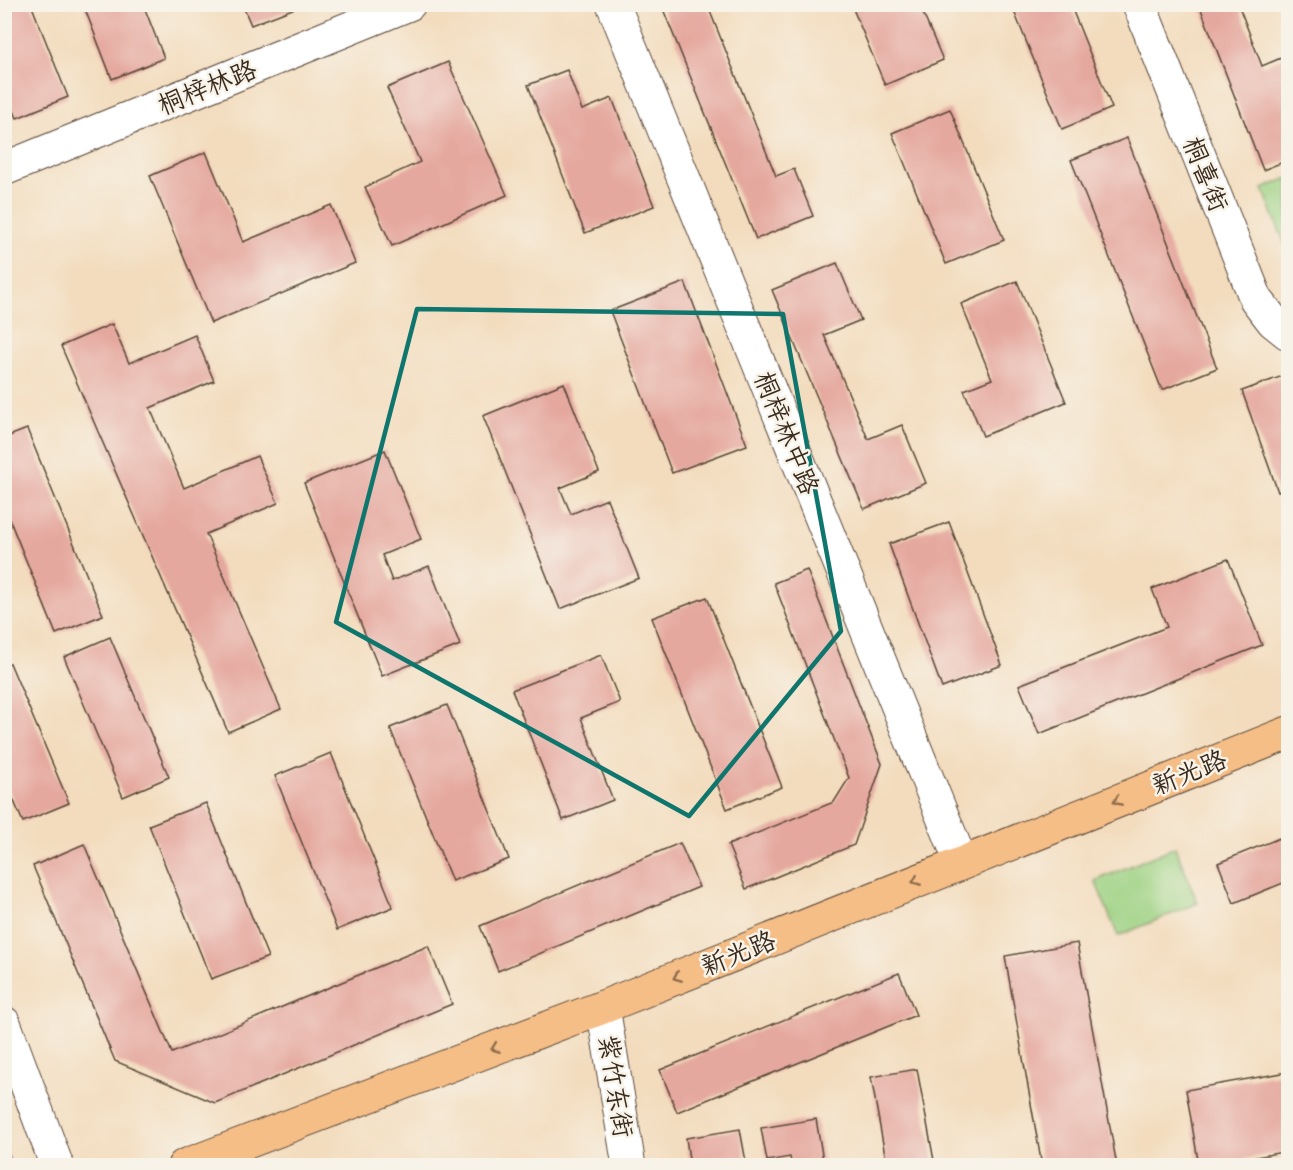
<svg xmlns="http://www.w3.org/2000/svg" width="1293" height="1170" font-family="Itim,'LXGW WenKai TC',sans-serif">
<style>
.green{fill:#9cd182;stroke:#6c7e50;stroke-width:1.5}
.building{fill:#e5a89f}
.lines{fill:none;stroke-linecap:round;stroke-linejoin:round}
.minor-casing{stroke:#574536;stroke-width:35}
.major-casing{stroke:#574536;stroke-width:35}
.minor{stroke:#fff;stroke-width:33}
.major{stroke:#f6be87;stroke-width:33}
.oneway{stroke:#8f6d4d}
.marked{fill:none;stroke:#0f766e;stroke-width:4.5;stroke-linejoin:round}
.labels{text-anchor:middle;stroke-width:5;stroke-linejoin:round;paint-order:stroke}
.street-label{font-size:26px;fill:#3b2a1e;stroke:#f7f3e8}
</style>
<rect width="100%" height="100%" fill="#f7f3e8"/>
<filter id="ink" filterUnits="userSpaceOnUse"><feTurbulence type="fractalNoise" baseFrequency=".0167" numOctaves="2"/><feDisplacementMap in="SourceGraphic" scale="12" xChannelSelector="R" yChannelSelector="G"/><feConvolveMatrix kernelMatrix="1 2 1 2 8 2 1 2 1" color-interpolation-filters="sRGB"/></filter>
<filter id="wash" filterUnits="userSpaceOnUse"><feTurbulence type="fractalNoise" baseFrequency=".008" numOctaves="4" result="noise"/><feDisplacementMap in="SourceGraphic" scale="24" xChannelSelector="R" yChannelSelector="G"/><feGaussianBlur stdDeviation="1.35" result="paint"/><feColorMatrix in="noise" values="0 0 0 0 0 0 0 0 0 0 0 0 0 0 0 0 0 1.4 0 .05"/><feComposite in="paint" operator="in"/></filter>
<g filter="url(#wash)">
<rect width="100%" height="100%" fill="#f3dcbd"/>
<g class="green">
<path d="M1288,178V252L1263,189Z"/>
<path d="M1175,847L1198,903L1118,936L1095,881Z"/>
</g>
<g id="blocks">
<g class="building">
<path d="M4,4H31L68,97L17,118L4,87Z"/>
<path d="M83,4H143L164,58L112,79Z"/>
<path d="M242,4H303V5L251,25Z"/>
<path d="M661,4H707L776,176L794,169L813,216L756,239Z"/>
<path d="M851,4H919L943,60L885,85Z"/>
<path d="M1011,4H1070L1112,108L1062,129Z"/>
<path d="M1199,4H1238L1262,66L1288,55V96L1284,98L1288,110V160L1263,170Z"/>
<path d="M448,62L507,195L392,246L365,187L420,162L387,88Z"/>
<path d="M567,70L582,110L612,98L654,206L585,233L528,85Z"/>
<path d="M950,109L1004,240L946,264L892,133Z"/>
<path d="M1127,138L1217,368L1162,390L1071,160Z"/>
<path d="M206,152L243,242L331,205L355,263L211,323L150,176Z"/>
<path d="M837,263L861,320L824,335L868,439L902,425L926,483L864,509L772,290Z"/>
<path d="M1017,281L1066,402L983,436L964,390L992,379L961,304Z"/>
<path d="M685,282L747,445L672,473L610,311Z"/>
<path d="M112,324L129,363L195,335L214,381L150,408L184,488L257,456L278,503L206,534L281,709L228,732L61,346Z"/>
<path d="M1288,374V489L1278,492L1242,391Z"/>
<path d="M564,383L599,472L560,488L571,514L607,499L639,578L560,609L483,416Z"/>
<path d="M27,429L103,615L56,634L4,506V438Z"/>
<path d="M385,450L421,539L382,555L392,581L429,566L460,645L382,676L304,483Z"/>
<path d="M949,522L1002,665L942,688L889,544Z"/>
<path d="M1228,559L1262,645L1039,734L1019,685L1167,627L1152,589Z"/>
<path d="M807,570L882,764L854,845L746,889L728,845L834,802L849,778L774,583Z"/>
<path d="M707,597L782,787L727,809L652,618Z"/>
<path d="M110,637L169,777L123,797L64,657Z"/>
<path d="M601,655L620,702L581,718L613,800L563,820L512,690Z"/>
<path d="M10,663L69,803L23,822L4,778V665Z"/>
<path d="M447,705L509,859L452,881L390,728Z"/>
<path d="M331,753L393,907L337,930L275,776Z"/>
<path d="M206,803L268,957L211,979L149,825Z"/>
<path d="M1282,837L1288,853V881L1234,903L1218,863Z"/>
<path d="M680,843L699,887L498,971L480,926Z"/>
<path d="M84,844L172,1053L428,946L452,1004L215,1103L115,1061L33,866Z"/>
<path d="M1077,943L1117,1166H1042L1005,956Z"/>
<path d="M899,973L916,1015L677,1112L660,1070Z"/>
<path d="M917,1069L935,1166H887L871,1077Z"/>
<path d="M1288,1072V1151L1209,1166H1199L1186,1090Z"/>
<path d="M816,1119L824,1166H792L790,1157L767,1161L761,1128Z"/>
<path d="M740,1129L746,1162L723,1166H690L686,1138Z"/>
<path d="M4,1145H5L13,1166H4Z"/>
</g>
</g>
</g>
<g filter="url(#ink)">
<use href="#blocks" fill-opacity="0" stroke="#574536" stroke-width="1.5"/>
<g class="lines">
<defs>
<g id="minor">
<path d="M613,4L961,862"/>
<path d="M1139,4L1256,299L1273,321L1288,333"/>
<path d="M4,169L409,4"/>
<path d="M603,1007L629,1166"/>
<path d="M4,1023L57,1166"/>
</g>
<path id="major" d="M184,1166L603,1007L1288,733"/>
</defs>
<use href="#minor" class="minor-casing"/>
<use href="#major" class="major-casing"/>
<use href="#minor" class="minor"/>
<use href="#major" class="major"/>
</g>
<defs><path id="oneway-chevron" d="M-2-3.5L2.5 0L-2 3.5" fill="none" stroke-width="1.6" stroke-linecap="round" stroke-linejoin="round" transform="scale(1.5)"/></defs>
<g class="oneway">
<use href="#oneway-chevron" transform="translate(1117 801) rotate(158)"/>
<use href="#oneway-chevron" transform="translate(916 881) rotate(158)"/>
<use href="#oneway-chevron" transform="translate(677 977) rotate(158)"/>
<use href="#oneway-chevron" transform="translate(495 1048) rotate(159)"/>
</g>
</g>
<path class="marked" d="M417,309L783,314L841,631L689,816L336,622Z"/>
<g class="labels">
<g class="street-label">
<text transform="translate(207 87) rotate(-22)" y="9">桐梓林路</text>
<text transform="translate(1206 174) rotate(68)" y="9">桐喜街</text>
<text transform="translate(787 433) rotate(68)" y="9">桐梓林中路</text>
<text transform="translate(1189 772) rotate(-22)" y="9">新光路</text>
<text transform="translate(738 953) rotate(-22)" y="9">新光路</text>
<text transform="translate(616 1086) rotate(81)" y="9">紫竹东街</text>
</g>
</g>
<rect width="1293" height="1170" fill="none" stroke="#f7f3e8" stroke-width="24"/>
</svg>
